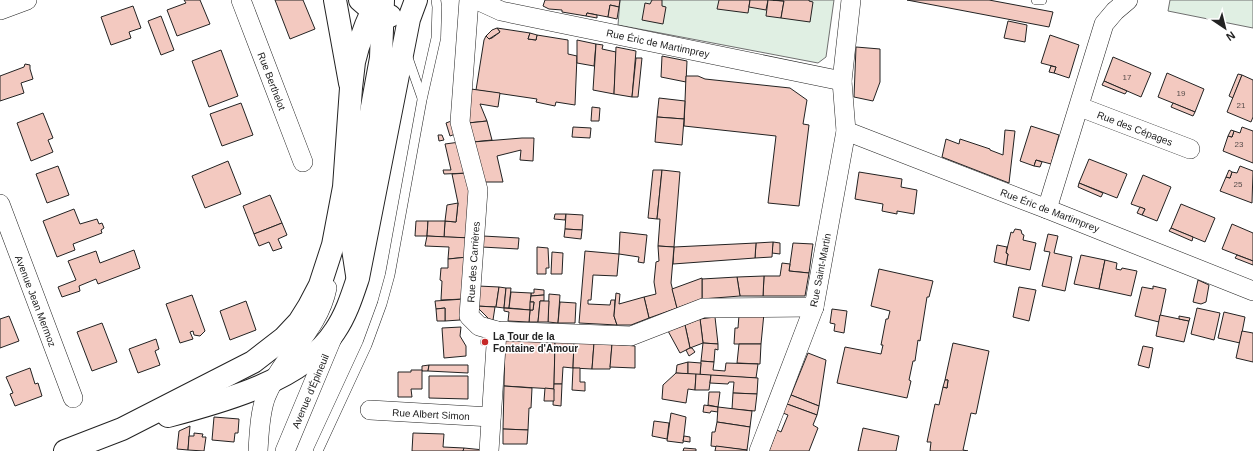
<svg xmlns="http://www.w3.org/2000/svg" width="1253" height="451" font-family="Arial,sans-serif">
<style>
.green{fill:#e0efe3;stroke:#6f6f6f}
.building{fill:#f3c9c0;stroke:#222}
.lines{fill:none;stroke-linecap:round;stroke-linejoin:round}
.lane-casing{stroke:#222;stroke-width:10}
.street-casing{stroke:#222;stroke-width:20}
.secondary-casing{stroke:#222;stroke-width:24}
.primary-casing{stroke:#222;stroke-width:24}
.lane{stroke:#fff;stroke-width:9}
.street{stroke:#fff;stroke-width:19}
.secondary{stroke:#fff;stroke-width:22}
.primary{stroke:#fff;stroke-width:22}
.poi-dot{fill:#c62828;stroke:#fff;stroke-width:1.5}
.labels{text-anchor:middle;stroke-width:3;stroke-linejoin:round;paint-order:stroke}
.number-label{font-size:8px;fill:#564c4a}
.street-label{font-size:10px;fill:#222;stroke:#fff}
.poi-label{font-size:10px;font-weight:bold;fill:#222;stroke:#fff;text-anchor:start}
</style>
<rect width="100%" height="100%" fill="#fff"/>
<g class="green">
<path d="M620,0H834L826,57L818,63L618,25Z"/>
<path d="M1170,0H1253V28L1168,11Z"/>
</g>
<g class="building">
<path d="M184,0H200L210,24L177,36L167,10L186,3Z"/>
<path d="M275,0H303L315,29L290,39Z"/>
<path d="M545,0H620L619,7L610,5L608,17L587,13L586,16L562,12V10L549,9L543,6Z"/>
<path d="M652,0H662V6L666,7L663,24L642,20L645,3L650,4Z"/>
<path d="M719,0H750L748,13L717,9Z"/>
<path d="M750,0H768L766,10L749,7Z"/>
<path d="M768,0L784,1L781,18L766,16Z"/>
<path d="M773,0H809V1L813,2L810,22L781,18L784,1Z"/>
<path d="M907,0H989L1053,12L1049,27Z"/>
<path d="M610,5L619,7L617,19L608,17Z"/>
<path d="M133,6L141,28L129,32L131,38L111,45L101,17Z"/>
<path d="M587,13L597,15V18L586,16Z"/>
<path d="M161,16L174,50L161,55L148,21Z"/>
<path d="M1008,21L1027,25L1025,42L1004,38Z"/>
<path d="M497,28L530,33L528,39L536,40L537,35L568,40V54L577,56L575,105L556,102L555,106L536,102L537,99L476,90L484,40L486,36L489,39L492,38L500,32Z"/>
<path d="M497,28L500,32L489,39L486,36L492,30Z"/>
<path d="M530,33L537,35L536,40L528,39Z"/>
<path d="M1050,35L1079,45L1069,78L1054,73L1056,67L1041,63Z"/>
<path d="M577,40L596,44L594,66L577,63Z"/>
<path d="M596,44L603,45L602,49L616,52L614,94L593,90Z"/>
<path d="M616,47L636,51L632,97L614,94Z"/>
<path d="M856,47L880,49V82L873,101L854,97Z"/>
<path d="M221,50L238,96L209,107L192,61Z"/>
<path d="M662,56L687,61L686,82L661,77Z"/>
<path d="M1113,57L1151,73L1141,97L1104,81Z"/>
<path d="M636,58H642L638,97H632Z"/>
<path d="M25,64L30,65V69L33,79L21,83L24,93L0,101V76L24,67Z"/>
<path d="M1051,66L1056,67L1054,73L1049,72Z"/>
<path d="M1167,73L1204,89L1195,112L1158,97Z"/>
<path d="M1238,74L1242,75L1233,98L1229,96Z"/>
<path d="M1242,75L1253,80V117L1251,122L1227,112Z"/>
<path d="M686,76H698L705,79L790,88L807,100L803,124L809,125L799,206L768,203L776,136L684,126Z"/>
<path d="M1104,81L1127,91L1125,94L1102,85Z"/>
<path d="M471,89L500,93L498,107L480,104L487,121L468,123Z"/>
<path d="M659,98L685,101L684,119L657,117Z"/>
<path d="M241,103L253,135L222,146L210,114Z"/>
<path d="M1173,103L1195,112L1193,116L1171,107Z"/>
<path d="M592,107L600,108L599,121H591Z"/>
<path d="M43,113L53,138L48,140L53,152L31,161L17,123Z"/>
<path d="M657,117L684,119L682,145L655,142Z"/>
<path d="M454,120L458,133L450,136L446,123Z"/>
<path d="M487,121L492,140L473,142L468,123Z"/>
<path d="M1031,126L1059,135L1051,164L1036,160L1034,166L1020,161Z"/>
<path d="M573,127L591,128L590,138L572,137Z"/>
<path d="M1242,127L1253,131V163L1223,151L1228,136L1232,137L1234,131L1240,133Z"/>
<path d="M1005,130L1015,131L1009,183L942,157L946,139L959,144L960,139L990,149V150L1003,155Z"/>
<path d="M1231,130L1234,131L1232,137L1228,136Z"/>
<path d="M438,135H442L444,140L439,141Z"/>
<path d="M522,138H534L533,161L520,160L521,150L497,156L503,182H483L473,142Z"/>
<path d="M460,142L468,173L444,174L443,170H451L445,144Z"/>
<path d="M1089,159L1127,174L1117,198L1079,183Z"/>
<path d="M1036,160L1042,162L1040,167L1034,166Z"/>
<path d="M228,161L241,194L205,208L192,176Z"/>
<path d="M58,166L69,195L47,203L36,174Z"/>
<path d="M1240,166L1253,171L1252,203L1220,191L1226,177L1230,178L1232,172L1237,173Z"/>
<path d="M653,170H662L657,219L648,218Z"/>
<path d="M662,170L680,172L674,247L658,246L660,219H657Z"/>
<path d="M1229,170L1232,172L1230,178L1226,177Z"/>
<path d="M859,172L902,179L901,187L917,190L914,214L897,211V214L882,211L883,204L855,199Z"/>
<path d="M468,173L471,238L444,237L445,221L456,222L458,203L452,174Z"/>
<path d="M1143,175L1171,187L1157,221L1142,215L1145,209L1131,204Z"/>
<path d="M1079,183L1103,193L1101,197L1078,187Z"/>
<path d="M270,195L282,223L254,234L243,206Z"/>
<path d="M458,203L456,222L445,221L447,205Z"/>
<path d="M1181,204L1215,218L1205,242L1171,228Z"/>
<path d="M1140,207L1145,209L1142,215L1137,213Z"/>
<path d="M74,209L80,224L97,219L99,224L102,223L104,228L101,230L102,233L73,244L75,250L57,257L43,221Z"/>
<path d="M555,214H566L565,220L554,219Z"/>
<path d="M566,214L583,215L582,230L565,229Z"/>
<path d="M416,221H428L427,236H415Z"/>
<path d="M428,221H445L444,237L427,236Z"/>
<path d="M282,223L287,235L278,239L282,248L273,251L269,242L259,246L254,234Z"/>
<path d="M1232,224L1253,233V261L1222,249Z"/>
<path d="M1171,228L1193,237L1192,241L1169,231Z"/>
<path d="M565,229L582,230L581,239L564,237Z"/>
<path d="M1015,229L1021,230L1022,234L1024,235L1023,240L1036,243L1030,270L1006,265L1008,254L1006,253L1011,232L1013,233Z"/>
<path d="M620,232L647,235L644,263L638,262L639,257L619,254Z"/>
<path d="M1048,234L1058,236L1054,253L1072,257L1065,291L1042,286L1050,252L1044,251Z"/>
<path d="M427,236L471,238L468,257L448,259L449,247L425,246Z"/>
<path d="M483,236L519,238L518,249L482,247Z"/>
<path d="M773,242L780,243V254L772,253Z"/>
<path d="M773,242L772,257L755,258L756,243Z"/>
<path d="M756,243L755,258L673,264L674,247Z"/>
<path d="M793,243L813,244L809,273L789,271Z"/>
<path d="M997,245L1007,247L1006,253L1008,254L1006,265L994,262Z"/>
<path d="M658,246L674,247L671,283L677,308L649,318L644,297L656,294L654,282L656,262L659,261Z"/>
<path d="M537,247L548,248L549,268H546V274H537Z"/>
<path d="M134,250L140,268L98,284L96,279L79,286L80,291L62,297L58,287L76,280L68,261L96,251L100,263Z"/>
<path d="M585,251L619,254L617,276L593,275L591,300H588V304L610,305L611,300H615L614,316L617,325L579,323Z"/>
<path d="M552,252L563,253L562,274H551Z"/>
<path d="M1081,255L1105,260L1099,289L1074,284Z"/>
<path d="M1237,255L1253,261V265L1235,258Z"/>
<path d="M468,257L464,299L441,300L442,281L440,280L441,268H448V259Z"/>
<path d="M1105,260L1117,263L1116,269L1121,270L1122,268L1137,271L1131,296L1099,289Z"/>
<path d="M782,263L790,264L789,271L809,273L805,296H763L764,276H780Z"/>
<path d="M879,269L933,281L929,297H927L920,341L918,340L915,361H913L909,380L911,381L907,398L837,383L845,347L881,354L883,345H881L886,319H888L890,311L871,306Z"/>
<path d="M764,276L763,296H740L737,277Z"/>
<path d="M737,277L740,296L702,299V279Z"/>
<path d="M702,278V299L677,308L672,289Z"/>
<path d="M1198,280L1209,285L1206,302L1201,304L1193,302Z"/>
<path d="M478,286L499,287L496,307L476,306Z"/>
<path d="M1153,286L1166,289L1159,322L1135,316L1142,287L1153,289Z"/>
<path d="M499,287L506,288L504,308L496,307Z"/>
<path d="M1019,287L1036,290L1029,321L1013,317Z"/>
<path d="M506,288H511L509,308H504Z"/>
<path d="M534,289L544,290V295L531,296V293H534Z"/>
<path d="M511,292L531,293L530,310L509,308Z"/>
<path d="M616,293L620,294L619,304L644,297L649,318L631,325H617L614,316Z"/>
<path d="M549,294L560,295L558,323L548,322Z"/>
<path d="M192,295L205,331L200,336L194,335L193,331L190,332L193,339L180,343L166,304Z"/>
<path d="M544,295V301H540L538,322H529L530,310H533L534,302H530L531,296Z"/>
<path d="M464,299L460,320L445,321V308L436,309L435,301Z"/>
<path d="M246,301L256,330L230,340L220,311Z"/>
<path d="M540,301H549L548,322H538Z"/>
<path d="M530,302H534L533,310H530Z"/>
<path d="M560,302L576,303L575,323H558Z"/>
<path d="M476,306L495,307L493,320L489,319Z"/>
<path d="M445,308V321H437L436,309Z"/>
<path d="M504,308L530,310L529,322L508,321L509,312L504,311Z"/>
<path d="M1197,308L1220,313L1214,340L1191,334Z"/>
<path d="M832,309L847,311L844,333L834,331L835,324L830,323Z"/>
<path d="M1224,312L1245,317L1240,343L1218,338Z"/>
<path d="M764,313L761,344H734L735,328H738L739,315Z"/>
<path d="M1160,315L1189,321L1184,342L1156,336Z"/>
<path d="M9,316L19,341L0,348V319Z"/>
<path d="M1179,316L1190,318L1189,321L1179,319Z"/>
<path d="M715,317L718,344L703,343L700,319Z"/>
<path d="M700,319L703,343L690,348L685,325Z"/>
<path d="M102,323L117,362L92,371L77,332Z"/>
<path d="M685,325L690,348L680,353L668,331Z"/>
<path d="M461,327L460,336L466,346V356L444,358L442,328Z"/>
<path d="M1242,331L1253,333V362L1236,358Z"/>
<circle cx="484" cy="342" r="3.5"/>
<path d="M156,339L159,349L155,351L160,365L138,373L129,349Z"/>
<path d="M505,340L555,342L554,389L504,386Z"/>
<path d="M555,342H574L573,368L563,367L562,384H554Z"/>
<path d="M574,342L594,343L592,369L573,368Z"/>
<path d="M594,343L612,344L610,369H592Z"/>
<path d="M703,343L718,344V350L715,349L714,362L701,361Z"/>
<path d="M953,343L989,351L976,414L971,413L963,450L968,451H930L931,442H927L935,404L939,405L943,387L947,388L948,380H945Z"/>
<path d="M612,344L635,346V368L610,367Z"/>
<path d="M739,344H761L760,364L737,363Z"/>
<path d="M1143,346L1153,348L1149,368L1138,365Z"/>
<path d="M690,348H692L695,352L689,356L686,350Z"/>
<path d="M808,353L826,360L819,406L791,395Z"/>
<path d="M701,361L714,362L713,370L725,371L726,363L758,364L756,378L700,375Z"/>
<path d="M688,362V374L676,373L677,365Z"/>
<path d="M688,362L701,363L700,375L688,374Z"/>
<path d="M429,365L428,371H422V366Z"/>
<path d="M429,365H468V373L428,371Z"/>
<path d="M30,368L35,384L38,383L42,396L15,406L10,394L13,393L6,377Z"/>
<path d="M573,368H580V382H585V391L572,390Z"/>
<path d="M411,370H422V389H411L412,397H398V372H411Z"/>
<path d="M676,373L696,374L695,390L688,389L686,403L662,399L663,385Z"/>
<path d="M696,374L711,375L709,390H695Z"/>
<path d="M711,375L758,378L757,394L733,393L734,382H729L728,384L710,383Z"/>
<path d="M429,376H468V399L429,398Z"/>
<path d="M945,380H948L947,388L943,387Z"/>
<path d="M554,384H562L561,406L553,405Z"/>
<path d="M504,386L532,388L531,408H529L528,430L503,429Z"/>
<path d="M545,388L554,389V401H544Z"/>
<path d="M709,392H720L718,407L708,405Z"/>
<path d="M733,393L757,394L755,411L732,409Z"/>
<path d="M791,395L819,406L817,415L787,404Z"/>
<path d="M787,404L817,415L813,425L818,428L809,451H769L777,430L781,432L788,415L783,413Z"/>
<path d="M704,405L718,407V412L711,411L710,413L703,412Z"/>
<path d="M718,407L752,411L750,427L717,422Z"/>
<path d="M671,413L686,417L683,443L667,441Z"/>
<path d="M214,417L239,419L238,433H235L234,442L212,440Z"/>
<path d="M654,421L669,423L667,439L652,436Z"/>
<path d="M717,422L750,427L747,450L711,446L712,432H715Z"/>
<path d="M190,426L188,450L177,449L179,431Z"/>
<path d="M863,428L899,436L896,451H858Z"/>
<path d="M503,429L528,430L527,444H503Z"/>
<path d="M194,433L203,434L202,437H206L204,451L188,450L189,436H194Z"/>
<path d="M413,433L444,434L443,447L464,448L463,451H412Z"/>
<path d="M684,436L690,437V442L683,441Z"/>
<path d="M716,446L747,450V451H715Z"/>
<path d="M464,448L484,450V451H463Z"/>
<path d="M684,448L696,449V451H683Z"/>
</g>
<g class="lines">
<defs>
<g id="lane">
<path d="M1036,0H1042"/>
<path d="M407,55L422,98"/>
<path d="M318,451L367,345L382,304L390,275L422,100L436,38L437,7L436,0"/>
</g>
<g id="street">
<path d="M241,0L303,162"/>
<path d="M469,0L460,122L478,190L469,316L479,326L497,331L631,336L703,308L814,307"/>
<path d="M477,0L501,11L842,81"/>
<path d="M0,10L27,0"/>
<path d="M1080,107L1190,149"/>
<path d="M846,131L1047,209L1253,291"/>
<path d="M0,204L73,398"/>
<path d="M1047,209L1104,24L1115,11L1128,0"/>
<path d="M370,410L491,417"/>
<path d="M258,451C259,434 260,409 267,394C283,356 319,329 327,288"/>
<path d="M285,451L333,336"/>
<path d="M489,451L497,331"/>
<path d="M759,451L814,307L846,131L842,81L851,0"/>
</g>
<g id="secondary">
<path d="M335,0L350,83"/>
<path d="M360,0C369,9 378,14 390,16"/>
<path d="M357,275L353,249L360,201L367,134L381,58L383,0"/>
</g>
<g id="primary">
<path d="M168,416C221,402 304,380 335,331C346,315 352,296 358,278L409,19L416,0"/>
<path d="M65,451L122,429L253,362L284,338L299,322L309,306L320,285L333,245L344,187L351,88L354,62L358,47L366,25L377,0"/>
</g>
</defs>
<use href="#lane" class="lane-casing"/>
<use href="#street" class="street-casing"/>
<use href="#secondary" class="secondary-casing"/>
<use href="#primary" class="primary-casing"/>
<use href="#lane" class="lane"/>
<use href="#street" class="street"/>
<use href="#secondary" class="secondary"/>
<use href="#primary" class="primary"/>
</g>
<circle class="poi-dot" cx="485" cy="342" r="4"/>
<g class="labels">
<g class="number-label">
<text x="1127" y="80">17</text>
<text x="1181" y="96">19</text>
<text x="1241" y="108">21</text>
<text x="1239" y="147">23</text>
<text x="1238" y="187">25</text>
</g>
<g class="street-label">
<text transform="translate(658 43) rotate(12)" y="4">Rue Éric de Martimprey</text>
<text transform="translate(272 81) rotate(69)" y="4">Rue Berthelot</text>
<text transform="translate(1135 128) rotate(21)" y="4">Rue des Cépages</text>
<text transform="translate(1050 210) rotate(21)" y="4">Rue Éric de Martimprey</text>
<text transform="translate(473 262) rotate(-86)" y="4">Rue des Carrières</text>
<text transform="translate(820 270) rotate(-79)" y="4">Rue Saint-Martin</text>
<text transform="translate(36 301) rotate(69)" y="4">Avenue Jean Mermoz</text>
<text transform="translate(310 391) rotate(-67)" y="4">Avenue d'Épineuil</text>
<text transform="translate(431 414) rotate(3)" y="4">Rue Albert Simon</text>
</g>
<g class="poi-label">
<text x="493" y="340">La Tour de la<tspan x="493" dy="12">Fontaine d'Amour</tspan></text>
</g>
</g>
<g transform="translate(1225 28) rotate(145)" stroke="#ffffff" stroke-width="3" paint-order="stroke">
<path d="M0-3L7 15L0 10L-7 15Z" fill="#222222"/>
<text y="-6" font-size="11" font-weight="bold" text-anchor="middle" fill="#222222">N</text>
</g>
</svg>
